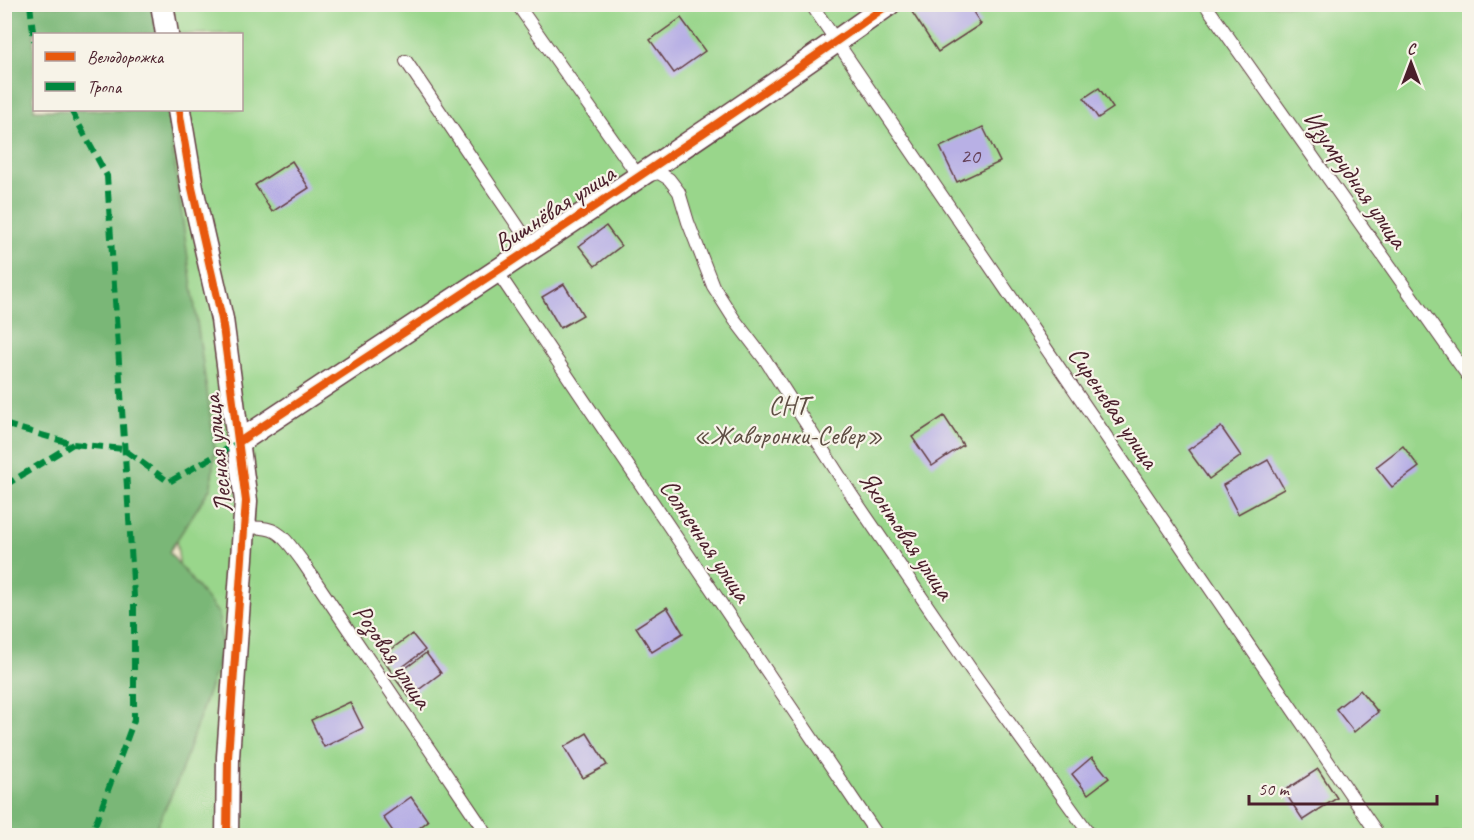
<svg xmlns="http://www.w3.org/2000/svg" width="1474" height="840" font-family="Caveat,sans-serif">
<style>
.green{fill:#99d68b;stroke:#727a5b;stroke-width:1.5}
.forest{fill:#7ab777;stroke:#626b51;stroke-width:1.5}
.building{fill:#b8b0e5}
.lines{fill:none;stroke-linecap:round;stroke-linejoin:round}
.lane-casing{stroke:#633d43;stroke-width:14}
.street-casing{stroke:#633d43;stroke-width:25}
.lane{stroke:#fff;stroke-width:12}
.street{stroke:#fff;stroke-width:22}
.quiet{stroke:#00873e;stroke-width:6;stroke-dasharray:12 6;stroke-linecap:butt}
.cycleway-casing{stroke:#f7f3e8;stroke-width:11}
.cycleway{stroke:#e8590c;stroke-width:8}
.labels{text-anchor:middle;stroke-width:4.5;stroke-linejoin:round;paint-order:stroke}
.number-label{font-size:22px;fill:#66435a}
.street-label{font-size:26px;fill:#4a1f2b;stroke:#f7f3e8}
.park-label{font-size:26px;fill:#5e4d43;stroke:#f7f3e8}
</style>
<rect width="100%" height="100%" fill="#f7f3e8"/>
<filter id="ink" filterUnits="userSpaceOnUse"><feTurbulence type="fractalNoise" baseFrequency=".0167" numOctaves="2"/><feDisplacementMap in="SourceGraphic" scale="12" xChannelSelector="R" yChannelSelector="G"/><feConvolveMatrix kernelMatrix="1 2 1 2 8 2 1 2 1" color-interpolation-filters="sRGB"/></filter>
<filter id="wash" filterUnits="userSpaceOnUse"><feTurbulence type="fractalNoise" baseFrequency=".008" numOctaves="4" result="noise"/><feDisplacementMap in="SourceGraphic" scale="24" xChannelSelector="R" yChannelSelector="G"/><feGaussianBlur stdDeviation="1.35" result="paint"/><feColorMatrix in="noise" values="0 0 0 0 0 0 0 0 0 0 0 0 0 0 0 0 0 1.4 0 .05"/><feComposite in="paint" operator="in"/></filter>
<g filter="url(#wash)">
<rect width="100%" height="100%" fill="#efe7cc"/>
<path class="green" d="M106,5H1469V835H117L193,667L119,110H242V34H110Z"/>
<path class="forest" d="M5,5H152L157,34H34V110H167L215,449L211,487L169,552L219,614L222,651L178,780L153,835L5,836Z"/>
<g id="blocks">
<g class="building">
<path d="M917,4H968L981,24L938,52L910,9Z"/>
<path d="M681,18L705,51L674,73L650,40Z"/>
<path d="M1099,88L1113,108L1098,118L1084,98Z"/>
<path d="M983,127L1000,162L957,182L940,147Z"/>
<path d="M292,161L309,188L272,212L255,185Z"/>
<path d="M606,226L621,246L595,266L579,246Z"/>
<path d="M564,284L583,315L560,328L542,297Z"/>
<path d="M944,416L963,445L932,466L912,437Z"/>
<path d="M1221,427L1241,456L1209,479L1188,450Z"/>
<path d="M1403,446L1419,467L1392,487L1376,467Z"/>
<path d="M1268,460L1284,489L1238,514L1223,485Z"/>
<path d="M667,607L683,633L652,652L636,627Z"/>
<path d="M412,634L425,650L393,674L381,657Z"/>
<path d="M426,653L441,673L409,697L394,677Z"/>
<path d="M1360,690L1378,712L1354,732L1336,709Z"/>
<path d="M350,702L363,728L324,747L311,720Z"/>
<path d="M587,733L607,765L583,778L564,747Z"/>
<path d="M1092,757L1109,778L1088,794L1072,774Z"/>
<path d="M1318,769L1337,798L1303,820L1284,791Z"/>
<path d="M411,797L428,821L409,836H396L383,817Z"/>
</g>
</g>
</g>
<g filter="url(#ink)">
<use href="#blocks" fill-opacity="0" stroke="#633d43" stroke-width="1.5"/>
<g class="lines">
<defs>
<g id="lane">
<path d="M517,4L639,177L659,173L669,179L679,192L688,222L713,286L734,319L766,361L853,497L972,671L1091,836"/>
<path d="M811,4L1379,836"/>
<path d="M1205,4L1470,379"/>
<path d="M406,61L532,247"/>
<path d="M496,270L878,836"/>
<path d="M244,528C279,525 282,535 302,561L488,836"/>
</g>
<g id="street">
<path d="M162,4L167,34"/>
<path d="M179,110L192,188L222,319L246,501L228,757L227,836"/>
<path d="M239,442C456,297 676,156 889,4"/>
</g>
</defs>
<use href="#lane" class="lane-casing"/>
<use href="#street" class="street-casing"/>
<use href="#lane" class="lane"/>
<use href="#street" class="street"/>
<g class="quiet">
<path d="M30,4L34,41"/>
<path d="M71,110L107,176L134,596V720L91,836"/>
<path d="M4,424L73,444L123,449L169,482L239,442"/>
<path d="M4,486L73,444"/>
</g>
<defs>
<g id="cycleway">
<path d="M179,110L192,188L222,319L246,501L228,757L227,836"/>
<path d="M239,442C456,297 676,156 889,4"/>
</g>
</defs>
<use href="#cycleway" class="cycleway-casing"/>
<use href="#cycleway" class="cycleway"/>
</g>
</g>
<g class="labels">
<g class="number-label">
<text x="970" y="163">20</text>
</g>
<g class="street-label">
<text transform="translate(1356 179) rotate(55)" y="9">Изумрудная улица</text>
<text transform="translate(554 208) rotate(-33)" y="9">Вишнёвая улица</text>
<text transform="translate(1114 407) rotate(56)" y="9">Сиреневая улица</text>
<text transform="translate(217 454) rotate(-96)" y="9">Лесная улица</text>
<text transform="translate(907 535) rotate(56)" y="9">Яхонтовая улица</text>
<text transform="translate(706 540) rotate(56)" y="9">Солнечная улица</text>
<text transform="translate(393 656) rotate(56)" y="9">Розовая улица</text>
</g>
<g class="park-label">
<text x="788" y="414">СНТ<tspan x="788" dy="30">«Жаворонки-Север»</tspan></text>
</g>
</g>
<rect width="1474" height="840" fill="none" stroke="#f7f3e8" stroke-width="24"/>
<rect x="33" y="33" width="210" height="78" fill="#f7f3e8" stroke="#b29e9c" stroke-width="1.5"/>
<rect x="45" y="52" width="30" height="9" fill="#e8590c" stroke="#b29e9c" stroke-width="1.5"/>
<text x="87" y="63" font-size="18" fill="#4a1f2b">Велодорожка</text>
<rect x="45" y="82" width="30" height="9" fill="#00873e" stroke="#b29e9c" stroke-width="1.5"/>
<text x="87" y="93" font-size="18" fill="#4a1f2b">Тропа</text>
<g transform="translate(1411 63)" stroke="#f7f3e8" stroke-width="4.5" paint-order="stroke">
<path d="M0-4.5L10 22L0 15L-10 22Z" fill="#4a1f2b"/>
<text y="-9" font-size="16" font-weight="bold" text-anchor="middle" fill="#4a1f2b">С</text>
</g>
<path d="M1249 795v9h188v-9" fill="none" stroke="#4a1f2b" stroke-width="3"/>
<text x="1258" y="795" font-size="18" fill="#4a1f2b" stroke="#f7f3e8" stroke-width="4.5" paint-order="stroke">50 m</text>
</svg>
